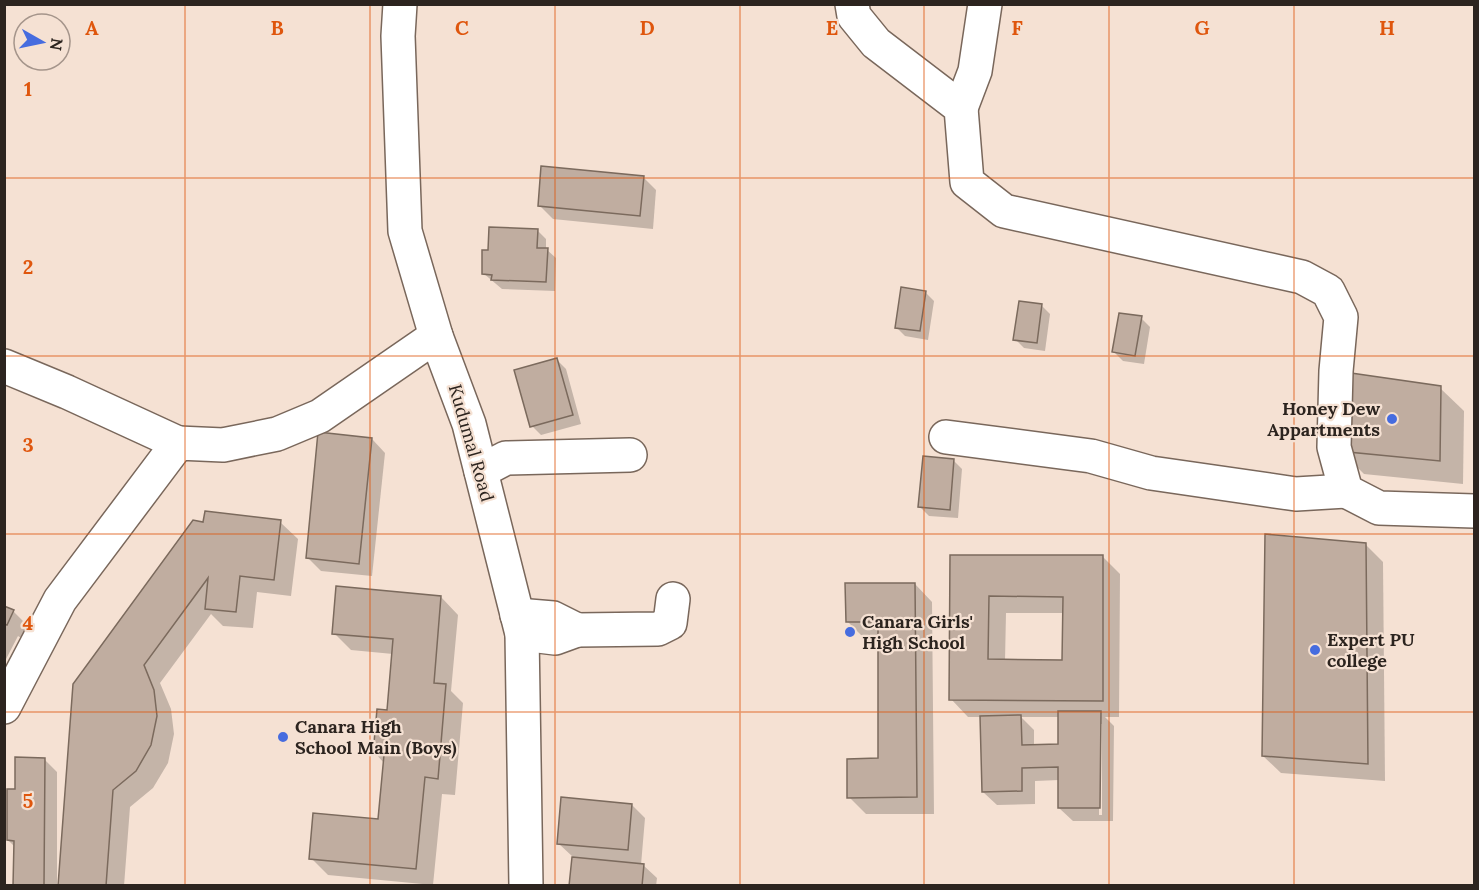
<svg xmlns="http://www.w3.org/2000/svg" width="1479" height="890" font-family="Lora,serif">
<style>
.shadow{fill:#0003;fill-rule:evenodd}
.building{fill:#c0ada0;stroke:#7b6a5d;stroke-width:1.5;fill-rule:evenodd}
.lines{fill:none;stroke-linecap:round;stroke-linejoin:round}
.minor-casing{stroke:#79675b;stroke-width:36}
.minor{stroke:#fff;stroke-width:33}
.grid{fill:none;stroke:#df560d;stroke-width:1.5;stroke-opacity:0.55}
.poi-dot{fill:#466cdf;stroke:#f5e1d3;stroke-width:2}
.labels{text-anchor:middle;stroke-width:4.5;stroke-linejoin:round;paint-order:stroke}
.poi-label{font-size:18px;font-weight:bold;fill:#2c241f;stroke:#f5e1d3;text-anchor:start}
.street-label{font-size:18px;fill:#2c241f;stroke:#f5e1d3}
.grid-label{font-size:20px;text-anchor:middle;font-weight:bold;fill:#df560d;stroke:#f5e1d3;stroke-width:4.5;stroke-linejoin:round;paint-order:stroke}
</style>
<rect width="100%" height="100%" fill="#f5e1d3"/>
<g class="shadow">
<path d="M643,177L656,190L653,229L553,219L539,205Z"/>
<path d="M537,230L546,239V249L556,258L555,291L502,289L483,273L489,251Z"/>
<path d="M925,292L934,301L928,340L905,336L896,327Z"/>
<path d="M1041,305L1050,314L1045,351L1024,348L1015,339Z"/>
<path d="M1141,318L1150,327L1144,364L1123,361L1114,352Z"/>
<path d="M557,360L566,369L581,424L541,435L532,426Z"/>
<path d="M1440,388L1464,411L1463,484L1364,474L1340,450Z"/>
<path d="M372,439L385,453L372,576L321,571L308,558Z"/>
<path d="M953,460L962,469L958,518L929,516L920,507Z"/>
<path d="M280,522L298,539L291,596L257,592L253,628L223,626L211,614L160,683L171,709L174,734L168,763L153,788L130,807L124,886H59L74,684L205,524Z"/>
<path d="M1366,545L1383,562L1385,781L1281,773L1263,756Z"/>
<path d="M952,556L1103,557L1120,574L1119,717H1105L1114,726L1113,821H1073L1059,808V780L1035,781V804L997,805L983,792L982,717H968L951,699ZM1006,613H1064L1063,661H1005ZM1021,717H1060L1059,746H1034V730ZM1099,724H1102V815H1099Z"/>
<path d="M915,584L932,602L934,814H866L849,797L880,760V639H865L847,621Z"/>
<path d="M441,597L458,615L451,691L463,703L455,795L442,794L433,885L328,875L311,858L379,821L384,763L375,753L388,712L393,654L351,650L334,633Z"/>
<path d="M4,607L14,612L27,625L21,638L18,636L4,663Z"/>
<path d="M44,759L57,772V886H15V847L8,840L16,790Z"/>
<path d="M632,805L645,818L641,865H643L657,878L656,886H571L573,857L558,843Z"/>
</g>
<g class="building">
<path d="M541,166L644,176L640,216L538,206Z"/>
<path d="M489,227L538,229L537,248H548L546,282L491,280L492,275L482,274V250H488Z"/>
<path d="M901,287L926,291L920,331L895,328Z"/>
<path d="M1019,301L1042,304L1037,343L1013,340Z"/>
<path d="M1119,313L1142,316L1135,356L1112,352Z"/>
<path d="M557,358L573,415L530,427L514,370Z"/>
<path d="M1351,373L1441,386L1440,461L1338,451Z"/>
<path d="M318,432L372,438L359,564L306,558Z"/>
<path d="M923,456L954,459L950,510L918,507Z"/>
<path d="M205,511L281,520L274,580L240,576L236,612L205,609L208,578L144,665L154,690L157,716L151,745L136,771L113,790L106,886H58L73,684L193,520L203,522Z"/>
<path d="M1265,534L1366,543L1368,764L1262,756Z"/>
<path d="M950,555H1103V701L949,700ZM989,596L1063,597L1062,660L988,659Z"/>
<path d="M845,583H915L917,797L847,798V759L878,758V622H846Z"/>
<path d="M336,586L441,596L434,683L446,684L438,779L425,777L416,869L309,859L313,813L378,819L384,755L373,754L377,709L387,710L393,639L332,634Z"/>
<path d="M4,606L14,610L7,625L4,624Z"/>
<path d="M1058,711H1101L1100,808H1058V767L1022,768V791L982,792L980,716L1021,715L1022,745L1058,744Z"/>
<path d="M15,757L45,758L44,886H13L14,841L7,840V789H15Z"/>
<path d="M561,797L632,804L628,850L557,844Z"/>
<path d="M572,857L644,864L642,886H569Z"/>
</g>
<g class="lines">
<defs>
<g id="minor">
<path d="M400,4L398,36L405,231L436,336L469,424L522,634L526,886"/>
<path d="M852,4L854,16L876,43L961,108L967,182L1004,211L1302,277L1328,291L1341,317L1336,371L1334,447L1346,491L1379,508L1474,511"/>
<path d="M961,108L975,71L985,4"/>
<path d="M4,366L67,392L178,443"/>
<path d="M946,437L1091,456L1151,473L1296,494L1346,491"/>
<path d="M481,471L506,458L630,455"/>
<path d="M517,615L553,618L577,630L555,638L522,634"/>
<path d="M577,630L658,629L670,623L673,599"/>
<path d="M4,707L60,600L178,443L223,445L277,434L320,416L436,336"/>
</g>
</defs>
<use href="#minor" class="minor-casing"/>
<use href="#minor" class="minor"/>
</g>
<path class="grid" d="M185,4V886M370,4V886M555,4V886M740,4V886M924,4V886M1109,4V886M1294,4V886M4,178H1474M4,356H1474M4,534H1474M4,712H1474"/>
<g class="poi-dot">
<circle cx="1392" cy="419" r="6"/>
<circle cx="850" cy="632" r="6"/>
<circle cx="1315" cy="650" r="6"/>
<circle cx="283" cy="737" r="6"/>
</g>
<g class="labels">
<g class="poi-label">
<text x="1380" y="415" text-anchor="end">Honey Dew<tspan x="1380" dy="21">Appartments</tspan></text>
<text x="862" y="628">Canara Girls'<tspan x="862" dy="21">High School</tspan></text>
<text x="1327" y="646">Expert PU<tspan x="1327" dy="21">college</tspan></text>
<text x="295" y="733">Canara High<tspan x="295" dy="21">School Main (Boys)</tspan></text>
</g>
<g class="street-label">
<text transform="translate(471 443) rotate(74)" y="6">Kudumal Road</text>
</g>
</g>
<g class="grid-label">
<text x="92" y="35">A</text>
<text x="277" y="35">B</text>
<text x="462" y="35">C</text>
<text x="647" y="35">D</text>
<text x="832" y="35">E</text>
<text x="1017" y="35">F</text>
<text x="1202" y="35">G</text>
<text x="1387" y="35">H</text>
<text x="28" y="96">1</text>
<text x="28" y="274">2</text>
<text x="28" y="452">3</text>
<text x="28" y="630">4</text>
<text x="28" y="808">5</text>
</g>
<rect width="1479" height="890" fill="none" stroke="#2c241f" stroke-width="12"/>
<g transform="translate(42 42) rotate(99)"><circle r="28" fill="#f5e1d3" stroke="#a5958b" stroke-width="1.5"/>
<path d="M0-4.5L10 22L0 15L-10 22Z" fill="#466cdf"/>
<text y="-9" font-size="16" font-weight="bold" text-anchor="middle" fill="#2c241f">N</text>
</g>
</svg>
